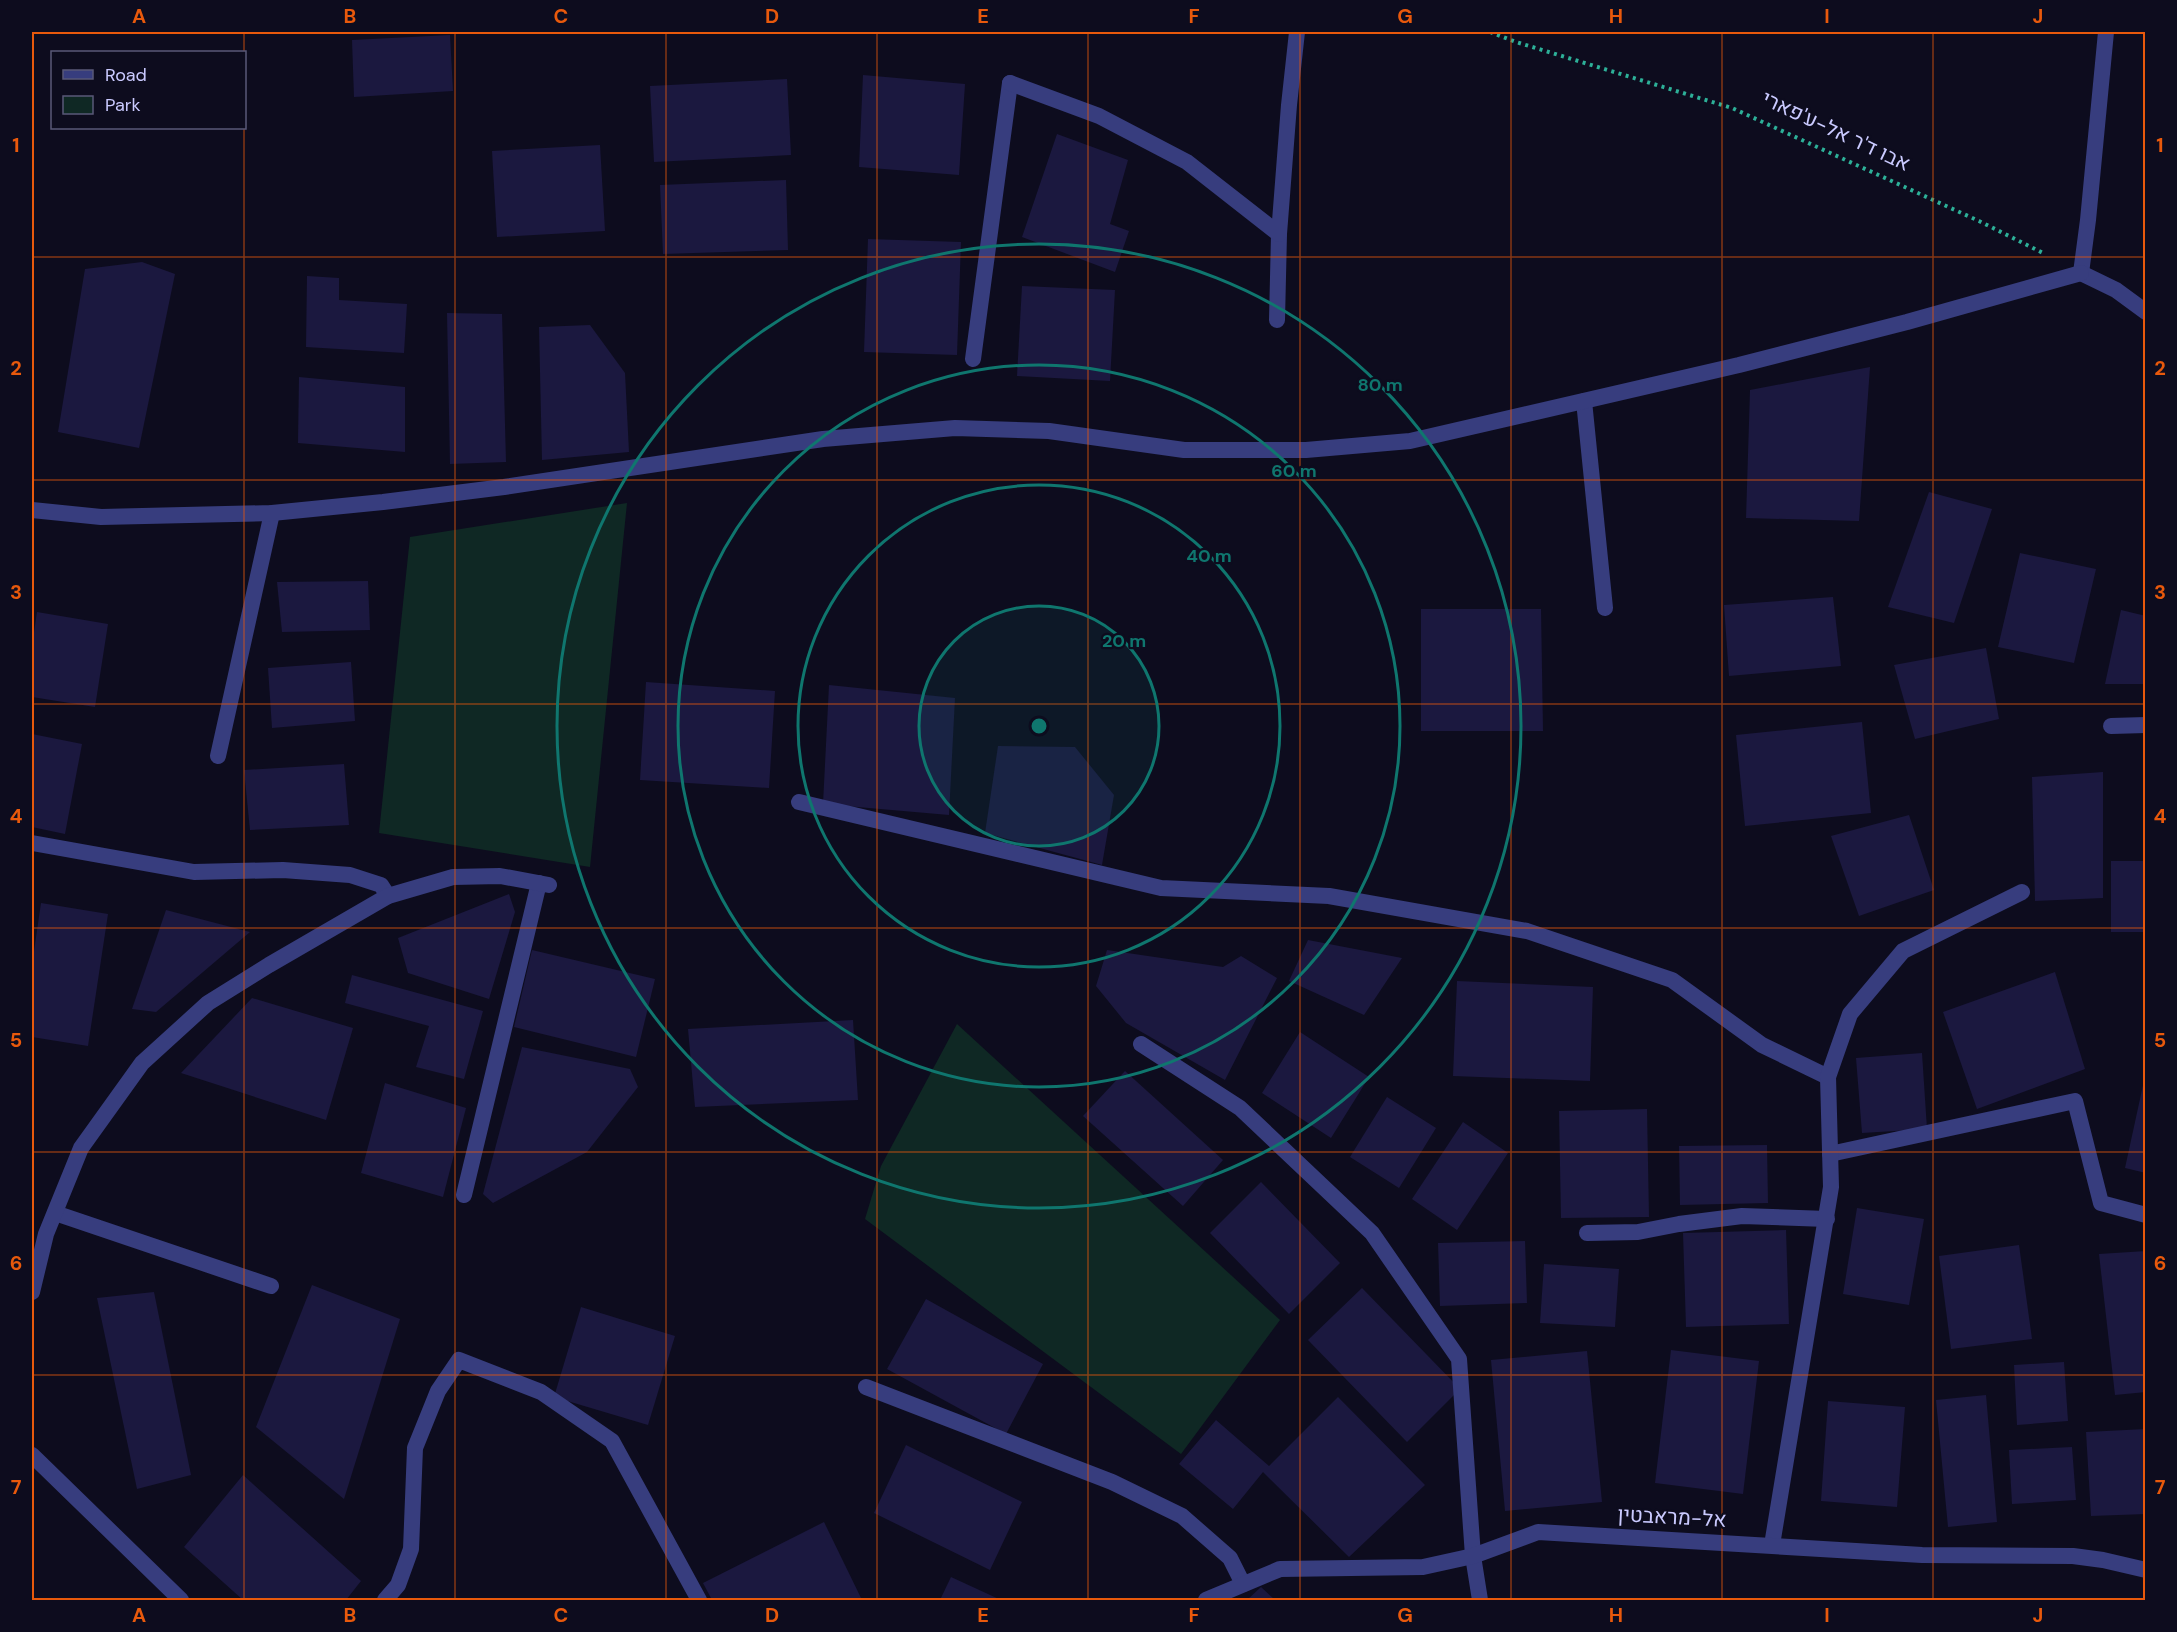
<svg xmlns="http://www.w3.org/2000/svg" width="2177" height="1632" font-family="'DM Sans',Heebo,sans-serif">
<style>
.green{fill:#0f2824}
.building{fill:#1b183f}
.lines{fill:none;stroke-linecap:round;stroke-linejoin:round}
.path{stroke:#2db098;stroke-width:4;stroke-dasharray:3 4.5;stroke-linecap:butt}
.service{stroke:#373d7e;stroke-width:16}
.minor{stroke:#373d7e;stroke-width:16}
.tertiary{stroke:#373d7e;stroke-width:16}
.grid{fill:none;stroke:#e8590c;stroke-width:1.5;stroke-opacity:0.55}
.ring{fill:none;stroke:#0f766e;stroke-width:3}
.labels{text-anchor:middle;stroke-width:4.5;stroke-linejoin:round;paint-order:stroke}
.street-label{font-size:21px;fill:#cacaff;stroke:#0d0c1e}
.centre{fill:#0f766e;stroke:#0d0c1e;stroke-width:3}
.ring-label{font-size:18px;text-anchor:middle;font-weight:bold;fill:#0f766e;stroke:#0d0c1e;stroke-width:4.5;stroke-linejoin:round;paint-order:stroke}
.neatline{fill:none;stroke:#e8590c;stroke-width:2}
.grid-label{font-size:20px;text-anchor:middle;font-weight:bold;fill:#e8590c}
</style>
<rect width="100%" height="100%" fill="#0d0c1e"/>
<g class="green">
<path d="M627,503L590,867L379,833L410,537Z"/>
<path d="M957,1024L1280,1320L1181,1454L865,1219L881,1166Z"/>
</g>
<g class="building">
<path d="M450,35L453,91L354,97L352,40Z"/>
<path d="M863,75L965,84L959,175L859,167Z"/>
<path d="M787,79L791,155L654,162L650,86Z"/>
<path d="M1057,134L1128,160L1110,224L1129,231L1115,272L1022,237Z"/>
<path d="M600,145L605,231L497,237L492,151Z"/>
<path d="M786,180L788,250L663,254L660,185Z"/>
<path d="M868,239L961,242L957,355L864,352Z"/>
<path d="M142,262L175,274L139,448L58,432L85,269Z"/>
<path d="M307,276L339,278V300L407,304L404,353L306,347Z"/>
<path d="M1022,286L1115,290L1110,381L1017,376Z"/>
<path d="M447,313L502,314L506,462L450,464Z"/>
<path d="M590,325L625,373L629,452L542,460L539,327Z"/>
<path d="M1870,367L1859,521L1746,518L1750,390Z"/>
<path d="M299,377L405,387V452L298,443Z"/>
<path d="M1929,492L1992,509L1954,623L1888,607Z"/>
<path d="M2020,553L2096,569L2074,663L1998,647Z"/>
<path d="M368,581L370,630L282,632L277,582Z"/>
<path d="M1833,597L1841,666L1729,676L1724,605Z"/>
<path d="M1421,609H1541L1543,731H1421Z"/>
<path d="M2121,610L2146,616V684H2105Z"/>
<path d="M37,612L108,624L95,707L32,697V646Z"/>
<path d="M1986,648L1999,719L1915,739L1894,665Z"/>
<path d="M351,662L355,721L272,728L268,668Z"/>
<path d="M646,682L775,691L769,788L640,780Z"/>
<path d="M829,685L955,698L949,815L823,804Z"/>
<path d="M1862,722L1871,813L1745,826L1736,735Z"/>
<path d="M32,734L82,744L65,834L32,827Z"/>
<path d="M998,746L1075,747L1114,795L1102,865L985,833Z"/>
<path d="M344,764L349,825L250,830L244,770Z"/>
<path d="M2103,772V898L2035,901L2032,777Z"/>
<path d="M1909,815L1934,890L1859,916L1831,836Z"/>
<rect x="2111" y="861" width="35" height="71"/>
<path d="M509,894L515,912L489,999L408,973L398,938Z"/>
<path d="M41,903L108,914L88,1046L32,1037V965Z"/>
<path d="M166,910L250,932L156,1012L132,1009Z"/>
<path d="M1308,940L1402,958L1364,1015L1289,981Z"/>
<path d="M532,950L655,979L636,1057L514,1027Z"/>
<path d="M1107,950L1223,967L1241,956L1277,978L1225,1080L1126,1023L1096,986Z"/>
<path d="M2055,972L2085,1069L1977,1109L1943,1012Z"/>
<path d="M352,975L483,1011L464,1079L416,1067L429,1026L345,1003Z"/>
<path d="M1457,981L1593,987L1590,1081L1453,1076Z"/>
<path d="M252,998L353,1028L326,1120L181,1073Z"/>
<path d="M853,1020L858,1100L695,1107L688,1029Z"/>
<path d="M1300,1032L1369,1077L1331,1138L1262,1093Z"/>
<path d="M522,1047L630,1069L638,1087L587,1152L493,1203L483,1194Z"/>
<path d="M1922,1053L1927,1129L1862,1133L1856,1058Z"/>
<path d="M1125,1071L1223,1160L1183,1206L1083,1116Z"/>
<path d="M2145,1076H2146V1173L2125,1168Z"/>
<path d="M385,1083L466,1108L443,1197L361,1173Z"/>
<path d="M1387,1097L1436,1128L1399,1188L1350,1157Z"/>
<path d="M1647,1109L1649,1217L1561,1218L1559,1111Z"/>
<path d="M1463,1122L1508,1153L1457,1230L1412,1199Z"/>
<path d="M1767,1145L1768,1203L1680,1205L1679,1146Z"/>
<path d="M1261,1182L1340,1263L1289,1314L1210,1233Z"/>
<path d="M1857,1208L1924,1219L1909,1305L1843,1294Z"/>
<path d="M1786,1230L1789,1324L1686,1327L1683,1233Z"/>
<path d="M1525,1241L1527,1303L1440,1306L1438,1243Z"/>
<path d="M2019,1245L2032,1339L1951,1349L1939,1256Z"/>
<path d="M2146,1251V1392L2115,1395L2099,1254Z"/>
<path d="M1544,1264L1619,1269L1615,1327L1540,1323Z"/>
<path d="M312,1285L400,1319L344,1499L256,1427Z"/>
<path d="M1362,1288L1460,1389L1407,1442L1308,1340Z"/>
<path d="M154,1292L191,1475L137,1489L97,1298Z"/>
<path d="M926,1299L1043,1364L1006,1434L887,1369Z"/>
<path d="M581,1307L675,1336L648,1425L554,1397Z"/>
<path d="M1671,1350L1759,1361L1743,1494L1655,1483Z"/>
<path d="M1587,1351L1602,1502L1505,1511L1491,1360Z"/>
<path d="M2064,1362L2068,1421L2017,1425L2014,1365Z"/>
<path d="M1986,1395L1997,1522L1948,1527L1936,1400Z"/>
<path d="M1338,1397L1425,1485L1349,1557L1263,1472L1233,1509L1179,1464L1216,1420L1269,1466Z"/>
<path d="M1828,1401L1905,1407L1897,1507L1821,1501Z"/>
<path d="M2146,1429V1514L2091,1516L2086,1432Z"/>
<path d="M906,1445L1022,1502L990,1570L874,1513Z"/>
<path d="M2072,1447L2076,1500L2012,1504L2009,1450Z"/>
<path d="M243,1475L361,1581L346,1600H243L184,1547Z"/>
<path d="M824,1522L862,1600H712L703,1583Z"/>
<path d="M951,1577L1001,1600H940Z"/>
<path d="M1261,1587L1275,1600H1247Z"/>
</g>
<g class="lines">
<path class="path" d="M1490,32L1516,42L1732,108L1979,221L2043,253"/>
<g class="service">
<path d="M1277,320L1279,234"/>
<path d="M973,359L1010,83"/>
<path d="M1584,401L1605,608"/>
<path d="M218,756L272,513"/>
<path d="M55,1213L271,1286"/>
<path d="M1587,1233L1638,1232L1679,1224L1742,1216L1827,1219"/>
<path d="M866,1387L1112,1482L1182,1516L1230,1558L1243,1584"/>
</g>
<g class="minor">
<path d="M1010,83L1099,116L1187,162L1279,234L1289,105L1297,32"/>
<path d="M2111,726L2146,725"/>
<path d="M799,802L1161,888L1329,896L1527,931L1672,980L1762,1045L1828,1077"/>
<path d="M32,843L194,872L283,870L350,875L381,885L388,896"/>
<path d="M1141,1044L1240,1108L1372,1233L1459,1359L1473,1556L1480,1600"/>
<path d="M1830,1154L2075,1101L2101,1203L2146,1215"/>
<path d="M464,1195L539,883"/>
<path d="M32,1292L46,1234L81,1148L142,1063L208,1003L269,965L388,896L453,877L500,876L549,885"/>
<path d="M1772,1545L1831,1187L1828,1077L1850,1014L1903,951L2022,892"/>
<path d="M385,1600L398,1585L411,1549L415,1448L438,1391L459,1360L541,1392L612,1441L699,1600"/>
<path d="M1206,1600L1280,1569L1423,1567L1473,1556L1538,1532L1922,1555L2073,1556L2103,1560L2146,1570"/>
</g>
<g class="tertiary">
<path d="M2081,273L2088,220L2106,32"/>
<path d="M2081,273L2116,290L2146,312"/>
<path d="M32,510L101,517L272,513L383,502L504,487L823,439L955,428L1049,431L1184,450H1306L1410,441L1739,365L1907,322L2081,273"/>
<path d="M32,1455L181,1600"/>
</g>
</g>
<path class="grid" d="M244,32V52M455,32V1600M666,32V1600M877,32V1600M1088,32V1600M1300,32V1600M1511,32V1600M1722,32V1600M1933,32V1600M244,128V1600M32,257H2146M32,480H2146M32,704H2146M32,928H2146M32,1152H2146M32,1375H2146"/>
<circle cx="1039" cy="726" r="120" fill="#0f766e" fill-opacity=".12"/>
<g class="ring">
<circle cx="1039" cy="726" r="120"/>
<circle cx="1039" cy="726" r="241"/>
<circle cx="1039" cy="726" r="361"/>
<circle cx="1039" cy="726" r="482"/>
</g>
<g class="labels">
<g class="street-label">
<text transform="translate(1836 131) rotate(25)" y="7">אבו ד'ר אל-ע'פארי</text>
<text transform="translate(1672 1517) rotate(3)" y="7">אל-מראבטין</text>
</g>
</g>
<circle cx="1039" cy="726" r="9" class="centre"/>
<g class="ring-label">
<text x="1380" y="391">80 m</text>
<text x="1294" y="477">60 m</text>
<text x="1209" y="562">40 m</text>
<text x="1124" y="647">20 m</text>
</g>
<rect width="2177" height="1632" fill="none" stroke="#0d0c1e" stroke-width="66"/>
<rect x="51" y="51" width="195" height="78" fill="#0d0c1e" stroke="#595878" stroke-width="1.5"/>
<rect x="63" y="70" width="30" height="9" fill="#373d7e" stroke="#595878" stroke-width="1.5"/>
<text x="105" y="81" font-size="18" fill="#cacaff">Road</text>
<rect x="63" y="96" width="30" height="18" fill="#0f2824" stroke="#595878" stroke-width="1.5"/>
<text x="105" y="111" font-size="18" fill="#cacaff">Park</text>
<rect x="33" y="33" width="2111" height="1566" class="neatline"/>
<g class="grid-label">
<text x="139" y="23">A</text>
<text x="350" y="23">B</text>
<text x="561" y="23">C</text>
<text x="772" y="23">D</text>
<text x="983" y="23">E</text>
<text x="1194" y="23">F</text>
<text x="1405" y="23">G</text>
<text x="1616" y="23">H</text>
<text x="1827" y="23">I</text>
<text x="2038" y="23">J</text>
<text x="16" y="152">1</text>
<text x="2160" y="152">1</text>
<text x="16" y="375">2</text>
<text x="2160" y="375">2</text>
<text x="16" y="599">3</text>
<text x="2160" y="599">3</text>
<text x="16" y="823">4</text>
<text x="2160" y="823">4</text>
<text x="16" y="1047">5</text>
<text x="2160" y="1047">5</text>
<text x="16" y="1270">6</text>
<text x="2160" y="1270">6</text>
<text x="16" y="1494">7</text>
<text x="2160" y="1494">7</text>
<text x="139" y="1622">A</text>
<text x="350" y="1622">B</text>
<text x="561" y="1622">C</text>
<text x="772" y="1622">D</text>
<text x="983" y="1622">E</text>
<text x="1194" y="1622">F</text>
<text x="1405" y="1622">G</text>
<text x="1616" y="1622">H</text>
<text x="1827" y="1622">I</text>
<text x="2038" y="1622">J</text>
</g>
</svg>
